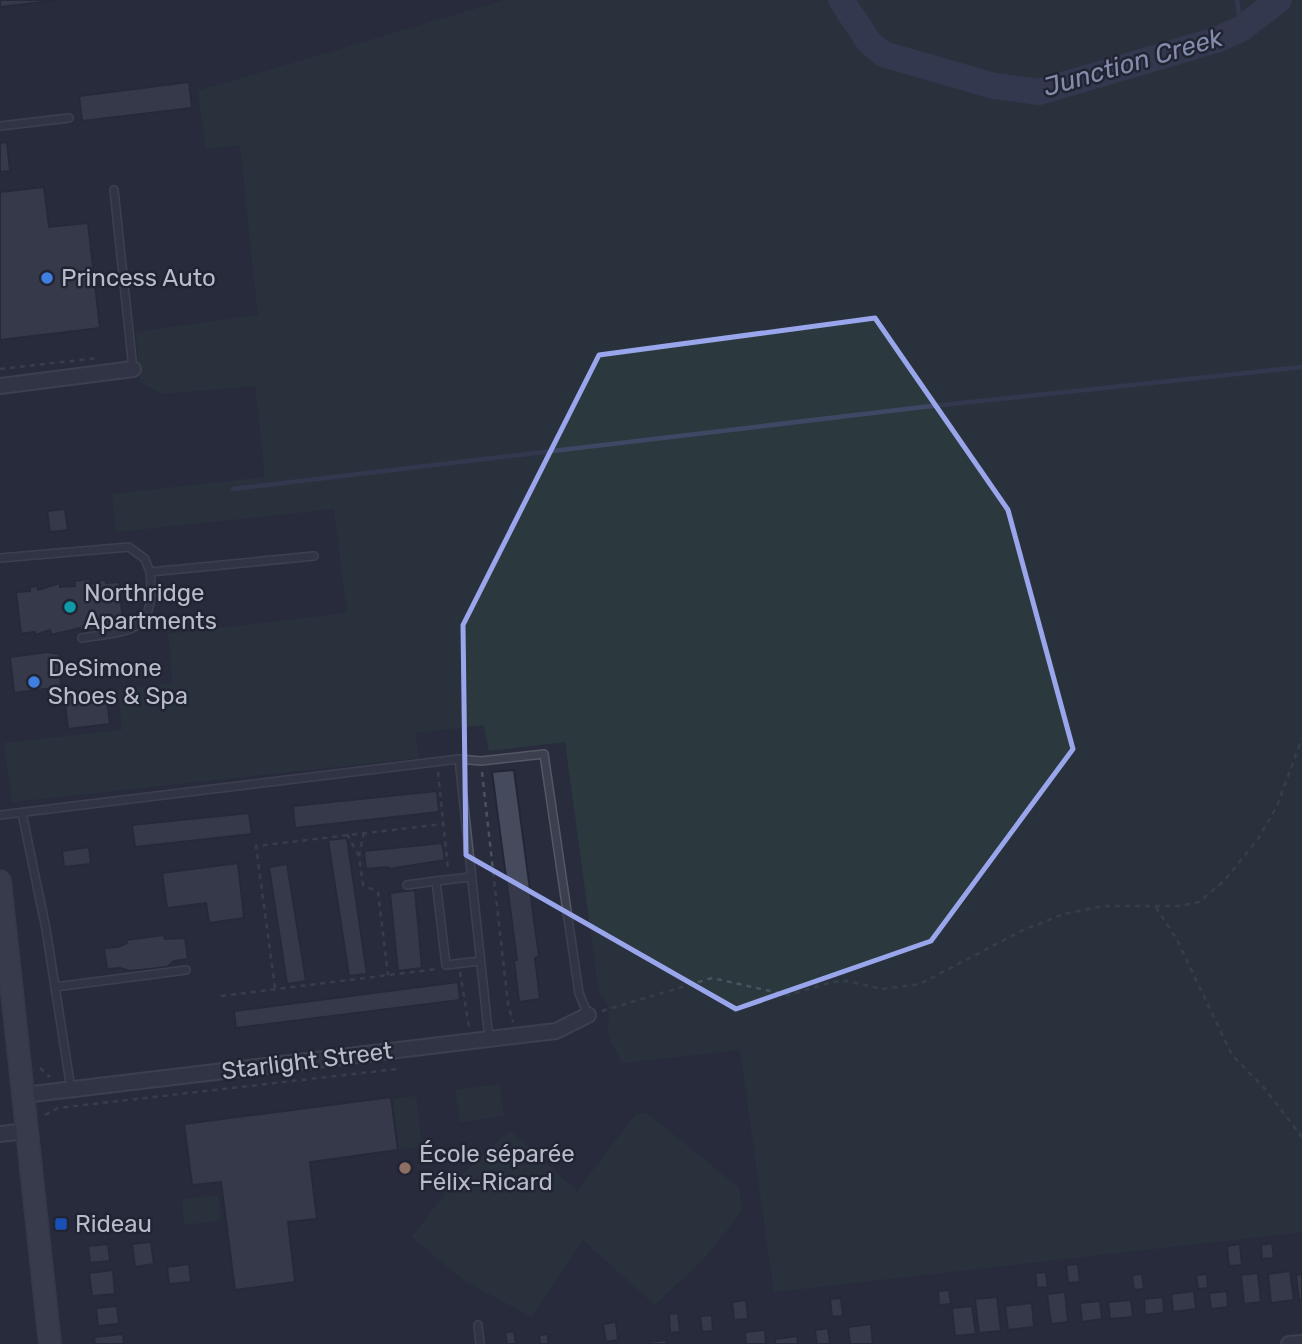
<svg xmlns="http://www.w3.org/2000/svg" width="1302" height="1344" font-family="Rubik,sans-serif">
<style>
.green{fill:#2b393f}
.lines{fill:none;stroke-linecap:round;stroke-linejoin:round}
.stream{stroke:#404764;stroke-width:4.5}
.river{stroke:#404764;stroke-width:26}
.building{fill:#454a5c;stroke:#232635;stroke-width:2}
.service-casing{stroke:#545765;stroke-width:10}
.minor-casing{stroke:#545765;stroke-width:18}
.secondary-casing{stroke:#454857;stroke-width:24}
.path{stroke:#48545b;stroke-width:2.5;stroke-dasharray:5 5;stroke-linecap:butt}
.service{stroke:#3c3f4e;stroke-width:7}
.minor{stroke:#3c3f4e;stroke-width:14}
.secondary{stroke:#4b4e60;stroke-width:21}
.marked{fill:none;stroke:#9aa6ec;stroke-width:5;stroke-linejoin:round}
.shop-dot{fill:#3f7fe0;stroke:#212433;stroke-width:2.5}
.culture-dot{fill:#0f9aa8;stroke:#212433;stroke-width:2.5}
.education-dot{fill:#8d6e63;stroke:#212433;stroke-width:2.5}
.transit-dot{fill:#1a4fb4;stroke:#212433;stroke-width:2.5}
.labels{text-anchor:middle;stroke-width:5;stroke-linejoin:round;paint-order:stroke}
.poi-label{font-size:24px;fill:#b8bbc8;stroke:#212433;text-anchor:start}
.street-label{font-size:24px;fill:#b8bbc8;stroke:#212433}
.water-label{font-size:26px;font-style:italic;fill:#848cac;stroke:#212433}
</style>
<rect width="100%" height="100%" fill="#282c3d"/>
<g class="green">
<path d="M505,0H1302V1232L774,1292L740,1050L622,1063C618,1054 608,1040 608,1031C608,1014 613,1006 599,993L565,742L489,751L484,725L415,733L419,758L12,802L4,743L122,730L118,690L173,683L168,634L347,613L334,509L116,532L112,494L265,477L255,386L161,394L140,382L136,332L258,315L240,145L206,149L198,91Z"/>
<path d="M500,1084L504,1116L460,1122L455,1090Z"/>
<path d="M416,1096L422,1147L399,1149L393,1099Z"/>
<path d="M647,1113L739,1188L742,1211L706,1256L655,1305L583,1240L532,1317L466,1282L412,1237L455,1181L510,1131L577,1191L636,1114Z"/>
<path d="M218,1195L221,1220L184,1225L182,1199Z"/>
</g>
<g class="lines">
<g class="stream">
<path d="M1237,0L1241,29"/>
<path d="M233,489L923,407L1302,367"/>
</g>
<path class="river" d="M841,0L869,42L883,54L994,86L1039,92L1216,40L1241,29L1279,0"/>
</g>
<g class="building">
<path d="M0,0H60L0,7Z"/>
<path d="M189,82L192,108L82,121L79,96Z"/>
<path d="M7,142L10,171L0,172V143Z"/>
<path d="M44,187L49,227L88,223L100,328L0,340V192Z"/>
<path d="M65,509L68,530L50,532L47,511Z"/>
<path d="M90,579L91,584L105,579L106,583L119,582L123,621L110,623L111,627H96V630L81,631L80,628L51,635L50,630L35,635V632L21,634L16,592L30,591V587L37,586L38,590L60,583V587L75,586L74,581Z"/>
<path d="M48,652L59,654L61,687L14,693L10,657Z"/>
<path d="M106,691L110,724L68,729L64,696Z"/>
<path d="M514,770L539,957L535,958L540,999L519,1002L514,960H517L492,772Z"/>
<path d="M437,791L439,812L295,828L293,806Z"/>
<path d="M249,813L252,834L135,847L132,825Z"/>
<path d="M347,838L367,974L349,976L328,840Z"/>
<path d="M442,843L445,860L389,869L388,867L366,869L364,851Z"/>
<path d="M89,847L91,864L64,867L62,851Z"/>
<path d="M238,863L244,918L209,923L206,903L167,908L162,873Z"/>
<path d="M287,864L306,981L287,984L269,867Z"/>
<path d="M415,890L422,968L398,971L390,893Z"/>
<path d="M164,935L165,939L185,938L188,959L174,961L167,967L130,971L120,968L107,969L104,948L118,947L127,943L126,940Z"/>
<path d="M458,982L460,1000L236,1028L234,1011Z"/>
<path d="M391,1097L398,1150L310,1162L317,1219L288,1222L295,1282L235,1290L221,1182L192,1185L184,1124Z"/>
<path d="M151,1242L154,1264L135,1267L132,1244Z"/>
<path d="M1272,1243L1274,1258L1262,1259L1261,1245Z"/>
<path d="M108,1244L110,1261L90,1263L88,1246Z"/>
<path d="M1240,1244L1242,1265L1229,1266L1227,1246Z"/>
<path d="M189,1264L191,1282L169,1284L167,1267Z"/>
<path d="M1078,1264L1080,1282L1068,1283L1066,1265Z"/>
<path d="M113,1270L115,1294L92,1296L89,1273Z"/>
<path d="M1290,1271L1294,1300L1271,1303L1268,1274Z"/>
<path d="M1046,1272L1048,1287L1037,1288L1035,1273Z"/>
<path d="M1258,1273L1261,1302L1244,1304L1241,1275Z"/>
<path d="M1142,1274L1144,1289L1134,1290L1132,1275Z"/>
<path d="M1207,1274L1208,1288L1198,1289L1196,1275Z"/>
<path d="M1302,1274V1300L1299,1301L1296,1275Z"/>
<path d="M949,1290L951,1304L939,1305L938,1291Z"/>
<path d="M1194,1291L1196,1309L1173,1312L1171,1294Z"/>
<path d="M1227,1291L1228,1307L1211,1309L1209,1293Z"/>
<path d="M1065,1292L1068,1322L1051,1324L1047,1294Z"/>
<path d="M997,1297L1001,1331L979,1333L975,1299Z"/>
<path d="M1163,1297L1164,1313L1145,1315L1144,1299Z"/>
<path d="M841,1298L843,1316L832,1317L830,1299Z"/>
<path d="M746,1300L748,1319L734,1320L732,1302Z"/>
<path d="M1131,1300L1133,1317L1110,1319L1108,1302Z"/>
<path d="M1100,1301L1102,1319L1082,1322L1080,1303Z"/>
<path d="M1032,1303L1034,1327L1008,1330L1005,1306Z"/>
<path d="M117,1306L119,1324L98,1326L96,1308Z"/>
<path d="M972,1306L976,1334L955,1336L952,1308Z"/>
<path d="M678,1313L680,1332L670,1333L669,1314Z"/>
<path d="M712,1315L713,1331L702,1332L700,1316Z"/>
<path d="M616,1322L618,1340L606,1342L603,1324Z"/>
<path d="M871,1324L873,1344H850L848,1327Z"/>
<path d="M828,1328L830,1344H817L815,1330Z"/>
<path d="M765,1330L766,1344H746L745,1332Z"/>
<path d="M514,1331L516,1344H507L505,1332Z"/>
<path d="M123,1334L124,1344H95L94,1337Z"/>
<path d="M548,1334V1344H540L539,1335Z"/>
<path d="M797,1336L798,1344H775V1339Z"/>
<path d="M666,1340L667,1344H648V1342Z"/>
</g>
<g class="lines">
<defs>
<g id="service">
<path d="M0,126L69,118"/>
<path d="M114,190L133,369"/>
<path d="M0,558L129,547L145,559L150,572L314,556"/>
<path d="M82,638C134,630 156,633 150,572"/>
<path d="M459,759L481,761L544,754L579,993L588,1015"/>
<path d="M22,813L46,929L71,1089"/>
<path d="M0,815L459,759L489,1039"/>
<path d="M471,877L436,881L446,965L480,961"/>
<path d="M407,885L436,881"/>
<path d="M55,987L186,970"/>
<path d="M478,1325L480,1344"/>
</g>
<g id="minor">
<path d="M0,386L133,369"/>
<path d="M24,1095L556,1031L588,1015"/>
<path d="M0,1134L28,1131"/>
<path d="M1289,1344L1302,1343"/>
</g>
<path id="secondary" d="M0,881L50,1344"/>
</defs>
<use href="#service" class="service-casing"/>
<use href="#minor" class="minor-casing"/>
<use href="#secondary" class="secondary-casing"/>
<g class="path">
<path d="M0,369L98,358"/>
<path d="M438,772L448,869"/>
<path d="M482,772L508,1004L513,1022"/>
<path d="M364,832L359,856L363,885L378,892L388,975"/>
<path d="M347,834L359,856"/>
<path d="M1156,907L1177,940L1232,1055L1265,1089L1302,1137"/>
<path d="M460,972L469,1027"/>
<path d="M275,988L256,846L443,824"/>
<path d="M221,996L437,969"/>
<path d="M602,1011L712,978L788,995L833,982L847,981L882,989L920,984L1023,930L1064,914L1104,906H1178L1199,902L1224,881L1258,839L1277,806L1302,738"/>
<path d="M40,1068L50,1077"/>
<path d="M45,1115L58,1108L397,1069"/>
</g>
<use href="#service" class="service"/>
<use href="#minor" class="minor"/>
<use href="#secondary" class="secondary"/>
</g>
<path d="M0 0H1302V1344H0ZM875,318L1008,510L1073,749L931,941L736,1009L466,855L463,625L599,355Z" fill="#282c3d" fill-opacity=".55" fill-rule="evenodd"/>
<path class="marked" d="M875,318L1008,510L1073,749L931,941L736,1009L466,855L463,625L599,355Z"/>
<g class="shop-dot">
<circle cx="47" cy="278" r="7"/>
<circle cx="34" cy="682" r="7"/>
</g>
<circle class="culture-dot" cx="70" cy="607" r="7"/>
<circle class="education-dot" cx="405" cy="1168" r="7"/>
<rect class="transit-dot" x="54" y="1217" width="14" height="14" rx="3.5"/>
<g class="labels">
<g class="poi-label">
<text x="61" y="286">Princess Auto</text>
<text x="84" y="601">Northridge<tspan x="84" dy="28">Apartments</tspan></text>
<text x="48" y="676">DeSimone<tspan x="48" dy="28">Shoes &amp; Spa</tspan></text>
<text x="419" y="1162">École séparée<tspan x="419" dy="28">Félix-Ricard</tspan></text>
<text x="75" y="1232">Rideau</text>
</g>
<g class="street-label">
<text transform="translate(307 1061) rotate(-7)" y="8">Starlight Street</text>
</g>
<g class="water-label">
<text transform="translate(1133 62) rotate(-16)" y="9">Junction Creek</text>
</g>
</g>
</svg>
